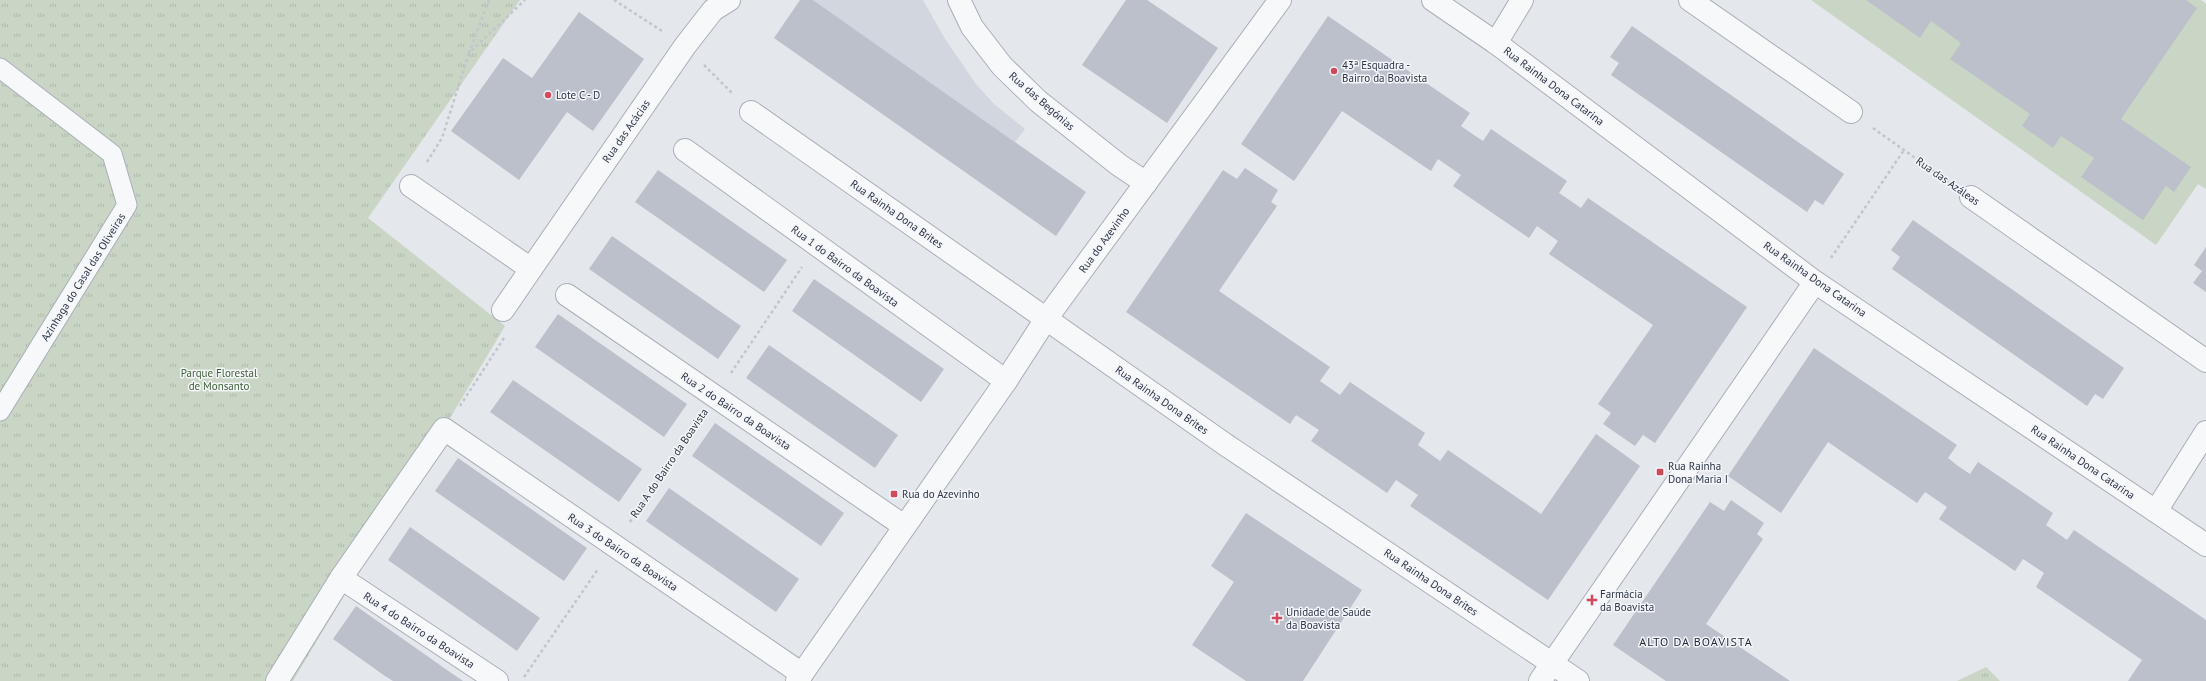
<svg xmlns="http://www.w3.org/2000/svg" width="2206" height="681" font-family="'PT Sans',sans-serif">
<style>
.built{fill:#d2d6de}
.grass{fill:#c9d6c5}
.park{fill:url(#park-tufts)}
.building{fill:#bbc0ca}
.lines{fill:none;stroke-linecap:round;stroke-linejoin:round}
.service-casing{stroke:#a9aeb7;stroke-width:21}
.minor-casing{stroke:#a9aeb7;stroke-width:24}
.path{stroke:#c2c5cb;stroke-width:2.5;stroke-dasharray:3 3;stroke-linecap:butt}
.service{stroke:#f7f8fa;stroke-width:19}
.minor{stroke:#f7f8fa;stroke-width:22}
.poi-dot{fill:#d1495b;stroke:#f4f6f9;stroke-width:1.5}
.labels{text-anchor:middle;stroke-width:3;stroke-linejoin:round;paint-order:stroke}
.poi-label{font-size:11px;fill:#2b3445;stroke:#f4f6f9;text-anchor:start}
.street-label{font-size:11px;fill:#2b3445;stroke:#f4f6f9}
.park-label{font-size:11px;fill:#3f6138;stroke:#f4f6f9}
.neighbourhood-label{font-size:12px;letter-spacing:1px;fill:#1d2536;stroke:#f4f6f9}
</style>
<defs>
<pattern id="park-tufts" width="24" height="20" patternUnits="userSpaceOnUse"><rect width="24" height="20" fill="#c9d6c5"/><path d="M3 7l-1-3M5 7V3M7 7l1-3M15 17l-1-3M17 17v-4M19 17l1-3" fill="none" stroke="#adb8ab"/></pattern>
</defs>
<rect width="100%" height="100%" fill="#e4e7ec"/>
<path class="built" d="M813,0H923L945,39L976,84L994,104L1025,129L1015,142Z"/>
<path class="grass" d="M1811,0H2201L2206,4V189L2198,184L2156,245Z"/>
<g class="park">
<path d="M0,0H520L368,218L505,326L293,681H0Z"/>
<path d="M1986,667L2000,681H1957Z"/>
</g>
<g class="building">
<path d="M800,0H813L1086,192L1056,236L774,38Z"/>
<path d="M1126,0H1147L1218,48L1167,123L1082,65Z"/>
<path d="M1866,0H2186L2197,8L2121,119L2191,167L2174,192L2166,186L2143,220L2081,177L2094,158L2061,136L2053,148L2022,126L2030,114L1950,59L1961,43L1931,21L1920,38Z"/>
<path d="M579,12L644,59L593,131L567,112L519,180L451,131L503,58L532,78Z"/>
<path d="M1328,16L1470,113L1461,126L1471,133L1483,141L1491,129L1567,181L1559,193L1581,208L1588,198L1747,307L1655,443L1643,435L1635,446L1603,424L1611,413L1598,404L1653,325L1549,254L1558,241L1537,226L1529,238L1453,186L1461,175L1438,159L1431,171L1342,111L1294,181L1241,144Z"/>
<path d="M1632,26L1844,174L1823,205L1815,200L1807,212L1611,75L1619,63L1610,57Z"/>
<path d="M1245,168L1278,190L1271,202L1277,206L1219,291L1330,367L1320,381L1340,395L1350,382L1425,433L1418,445L1440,461L1448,450L1541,514L1596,434L1640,466L1548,600L1410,506L1418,495L1396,480L1387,493L1311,441L1319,430L1296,415L1290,424L1126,312L1223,170L1237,179Z"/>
<path d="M658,170L787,260L764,292L635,202Z"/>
<path d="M1913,220L2124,368L2103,399L2095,394L2087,406L1892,269L1900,257L1891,250Z"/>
<path d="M612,236L741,326L718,359L589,269Z"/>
<path d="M2206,247V292L2193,283L2202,271L2194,265Z"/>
<path d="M814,279L944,369L921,402L792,311Z"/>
<path d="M558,314L687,404L664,437L535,347Z"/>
<path d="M769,345L898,435L875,468L746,378Z"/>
<path d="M1814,348L1957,445L1948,458L1958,466L1970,474L1978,462L2053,513L2046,525L2067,540L2074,530L2206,620V681H2128L2142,660L2036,587L2044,573L2023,559L2015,571L1939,519L1947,507L1925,492L1917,503L1828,442L1781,513L1728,476Z"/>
<path d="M513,380L642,469L619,502L490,412Z"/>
<path d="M715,423L844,513L821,546L692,456Z"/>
<path d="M458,458L587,548L564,581L435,491Z"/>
<path d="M669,488L799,579L776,612L646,521Z"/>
<path d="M1731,500L1764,523L1757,534L1763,539L1706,624L1790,681H1666L1613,645L1710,502L1724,511Z"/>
<path d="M1246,513L1362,590L1303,681H1246L1192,645L1234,582L1211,566Z"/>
<path d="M410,527L540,618L517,651L388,560Z"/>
<path d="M356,606L447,670L463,681H393L385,676L333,639Z"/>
</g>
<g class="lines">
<defs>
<path id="service" d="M0,68L112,154L127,205L0,411"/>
<g id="minor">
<path d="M959,0L972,27L1002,66L1038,101L1119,165L1146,183"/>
<path d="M1433,0L1496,43L1815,282L2206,545"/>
<path d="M1690,0L1851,112"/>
<path d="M1496,43L1522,0"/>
<path d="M751,112L1226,445L1578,681"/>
<path d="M685,150L1006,381"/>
<path d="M411,186L531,269L685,46L713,10L729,0"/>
<path d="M1971,197L2206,361"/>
<path d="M567,295L904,526"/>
<path d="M503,310L531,269"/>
<path d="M2156,511L2206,432"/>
<path d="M341,578L497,681"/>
<path d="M277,681L341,578L444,429L802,674"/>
<path d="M797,681L1006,381L1046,319L1280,0"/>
<path d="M1540,681L1815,282"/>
</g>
</defs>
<use href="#service" class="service-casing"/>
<use href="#minor" class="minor-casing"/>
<g class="path">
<path d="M489,0L469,53L525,0"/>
<path d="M614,0L662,31"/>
<path d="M704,65L732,93"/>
<path d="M1873,128L1949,182"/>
<path d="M427,162L442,138L469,53"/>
<path d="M1831,258L1904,150"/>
<path d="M731,373L802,267"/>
<path d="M460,406L504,338"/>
<path d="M630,522L699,420"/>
<path d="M524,677L598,569"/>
</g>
<use href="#service" class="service"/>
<use href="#minor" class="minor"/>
</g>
<g class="poi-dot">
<circle cx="1334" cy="71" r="4"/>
<circle cx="548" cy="95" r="4"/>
<rect x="1656" y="468" width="8" height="8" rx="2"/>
<rect x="890" y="490" width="8" height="8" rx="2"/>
<path d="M1590 594h4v4h4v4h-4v4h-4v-4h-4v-4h4z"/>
<path d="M1275 612h4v4h4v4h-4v4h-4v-4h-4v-4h4z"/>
</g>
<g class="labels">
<g class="poi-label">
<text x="1342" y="69">43ª Esquadra -<tspan x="1342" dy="13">Bairro da Boavista</tspan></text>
<text x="556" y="99">Lote C - D</text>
<text x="1668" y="470">Rua Rainha<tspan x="1668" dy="13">Dona Maria I</tspan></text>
<text x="902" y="498">Rua do Azevinho</text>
<text x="1600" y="598">Farmácia<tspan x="1600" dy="13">da Boavista</tspan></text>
<text x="1286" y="616">Unidade de Saúde<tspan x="1286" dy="13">da Boavista</tspan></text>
</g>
<g class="street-label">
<text transform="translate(1554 86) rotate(37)" y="4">Rua Rainha Dona Catarina</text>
<text transform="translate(1042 101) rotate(41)" y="4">Rua das Begónias</text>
<text transform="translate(626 131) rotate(-55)" y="4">Rua das Acácias</text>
<text transform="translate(1948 181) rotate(35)" y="4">Rua das Azáleas</text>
<text transform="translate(897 214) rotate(35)" y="4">Rua Rainha Dona Brites</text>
<text transform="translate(1104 240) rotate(-54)" y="4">Rua do Azevinho</text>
<text transform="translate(845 266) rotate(36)" y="4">Rua 1 do Bairro da Boavista</text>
<text transform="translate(83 277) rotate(-58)" y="4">Azinhaga do Casal das Oliveiras</text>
<text transform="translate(1815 279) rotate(35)" y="4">Rua Rainha Dona Catarina</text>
<text transform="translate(1162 400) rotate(35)" y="4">Rua Rainha Dona Brites</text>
<text transform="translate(736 411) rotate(34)" y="4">Rua 2 do Bairro da Boavista</text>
<text transform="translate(2083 462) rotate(34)" y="4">Rua Rainha Dona Catarina</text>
<text transform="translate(669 463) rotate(-56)" y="4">Rua A do Bairro da Boavista</text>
<text transform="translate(623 552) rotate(34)" y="4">Rua 3 do Bairro da Boavista</text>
<text transform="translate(1431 582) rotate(34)" y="4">Rua Rainha Dona Brites</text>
<text transform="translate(419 630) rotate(33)" y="4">Rua 4 do Bairro da Boavista</text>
</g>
<g class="park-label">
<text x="219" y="377">Parque Florestal<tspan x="219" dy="13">de Monsanto</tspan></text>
</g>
<g class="neighbourhood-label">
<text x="1696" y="646">ALTO DA BOAVISTA</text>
</g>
</g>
</svg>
